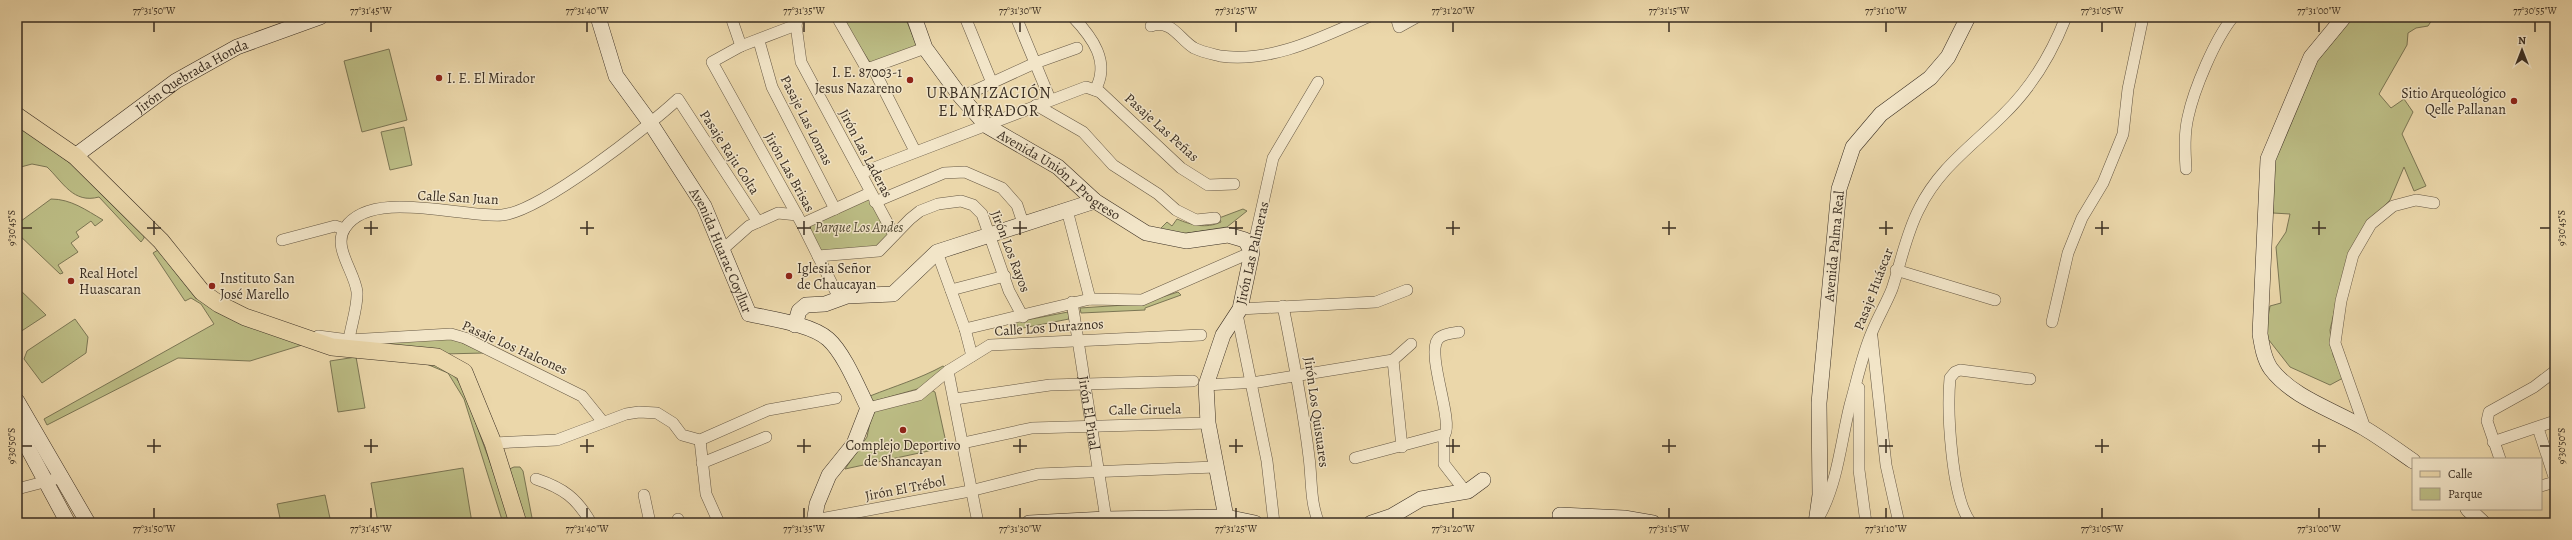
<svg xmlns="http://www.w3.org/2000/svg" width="2572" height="540" font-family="Alegreya,serif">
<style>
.green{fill:#bcbd85;stroke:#7b7654}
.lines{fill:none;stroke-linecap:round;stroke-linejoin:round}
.street-casing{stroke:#665844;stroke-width:12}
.secondary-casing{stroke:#3a2e22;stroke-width:16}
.primary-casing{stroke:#3a2e22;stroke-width:18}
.street{stroke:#f2e5c8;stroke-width:11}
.secondary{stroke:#f2e5c8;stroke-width:15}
.primary{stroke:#ebd7aa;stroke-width:17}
.ticks{fill:none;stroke:#3a2e22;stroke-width:1.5}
.poi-dot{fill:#8f2418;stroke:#f2e5c8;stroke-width:1.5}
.labels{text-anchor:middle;stroke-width:3;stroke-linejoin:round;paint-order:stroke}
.poi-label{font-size:14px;fill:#3a2e22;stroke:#f2e5c8;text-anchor:start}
.street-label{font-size:14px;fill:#3a2e22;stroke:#f2e5c8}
.park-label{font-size:14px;font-style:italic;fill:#544b36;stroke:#f2e5c8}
.quarter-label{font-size:16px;letter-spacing:1px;fill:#3a2e22;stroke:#f2e5c8}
.neatline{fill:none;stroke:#3a2e22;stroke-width:1.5}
.ticks-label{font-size:10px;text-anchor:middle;fill:#3a2e22}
</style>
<rect width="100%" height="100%" fill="#ebd7aa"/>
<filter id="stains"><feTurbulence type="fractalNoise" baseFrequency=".005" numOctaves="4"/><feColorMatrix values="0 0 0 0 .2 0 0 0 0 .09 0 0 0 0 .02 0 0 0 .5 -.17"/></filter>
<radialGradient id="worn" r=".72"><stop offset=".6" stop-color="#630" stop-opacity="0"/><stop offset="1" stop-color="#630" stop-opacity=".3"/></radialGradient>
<g class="green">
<path d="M841,17H905L917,46L871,64Z"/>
<path d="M2347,17H2434L2428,26L2416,28L2408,33L2407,45L2379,94L2391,108L2404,99L2413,112L2402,134L2426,186L2414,191L2404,167L2390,200L2363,229L2339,291L2330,330L2333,355L2343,378L2330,385L2290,367L2265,335L2270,306L2281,303L2276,247L2286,232L2290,214L2273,213C2273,195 2272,176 2274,158C2282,106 2319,59 2347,17Z"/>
<path d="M389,49L407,120L362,132L344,61Z"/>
<path d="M17,124L78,169L144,233V238L141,242L99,197C73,204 63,182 47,167L32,164L17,168Z"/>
<path d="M404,127L412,165L390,170L381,132Z"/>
<path d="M868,197L891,235L879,247L821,253L806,224Z"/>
<path d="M51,199C71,199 86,210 103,220L95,226L91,221L76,232L79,237L71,243L78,252L58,265L63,273L60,274L17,233V224Z"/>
<path d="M1243,209L1247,211L1227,227L1181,234L1159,230L1167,222L1172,226L1177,219C1191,225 1206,229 1221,222L1219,218Z"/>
<path d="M158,250L204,303L302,345L250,361L178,358L47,425L44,419L214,324L201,304L191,298L185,301L153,253Z"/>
<path d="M17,287L46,315L17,334Z"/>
<path d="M1178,292L1181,295L1145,308V310L1081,313L1080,308L1140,304Z"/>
<path d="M1068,312L1069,319L1018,329L1016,322Z"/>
<path d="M75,319L88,337L86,353L42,383L24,359L27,351Z"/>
<path d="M313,336L454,339L484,353L443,354Z"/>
<path d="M356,357L365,408L338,412L330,361Z"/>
<path d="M417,360C437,361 453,371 463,388L512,523H503L464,399L448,373Z"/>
<path d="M943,366L946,368L921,388L871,402L870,396C895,386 919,379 943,366Z"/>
<path d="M931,390L935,392L947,447L845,469L867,437L872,412Z"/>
<path d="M514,467H520L523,471L533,523H523L507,470Z"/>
<path d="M463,468L472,523H378L371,483Z"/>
<path d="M325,495L331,523H281L277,504Z"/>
<path d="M2408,520L2538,523H2396Z"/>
</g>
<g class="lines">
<defs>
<g id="street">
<path d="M731,17L741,46"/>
<path d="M798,17L796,25L801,62L894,235"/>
<path d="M837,17L865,66L870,68L925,48"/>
<path d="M965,17L992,83"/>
<path d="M1016,17L1050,99"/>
<path d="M1073,17C1092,37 1111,62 1095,90"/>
<path d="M1396,17L1399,27L1417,17"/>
<path d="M796,25L741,46L712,62L802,224L839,298"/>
<path d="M1151,26C1172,19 1179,39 1194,48C1202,52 1212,54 1220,56C1273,63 1322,37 1368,17"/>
<path d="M759,41L772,87L835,209"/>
<path d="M873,68L915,151"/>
<path d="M961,97L1035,63L1077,48"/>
<path d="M1036,105L1083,132L1113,165L1158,194L1176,210L1196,220L1215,218"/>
<path d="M2186,169C2185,152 2184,134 2188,117C2194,89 2215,39 2233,17"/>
<path d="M861,173L1086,87L1100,92L1181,168L1208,185L1234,184"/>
<path d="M875,202L944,173L965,172L1002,188L1017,205L1023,223"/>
<path d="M1067,210L1090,299"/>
<path d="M802,224L870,193"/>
<path d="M282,240L335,226L344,229"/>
<path d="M722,250L749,226L778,213L797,215"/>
<path d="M937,252L965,329L972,356"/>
<path d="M818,256L879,251L910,219L920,211L938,204L961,201L973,205L982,214L1009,291L1023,317"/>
<path d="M1896,270L1995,300"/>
<path d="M951,290L1005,276"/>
<path id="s1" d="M1072,302L1106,519"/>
<path d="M1283,306C1293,356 1303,406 1309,457C1312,479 1310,503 1319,523"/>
<path d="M1240,309L1376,302L1407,290"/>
<path d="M1237,314L1267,461L1274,523"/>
<path d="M2052,322L2068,253L2082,218L2103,183L2123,134L2128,89L2143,17"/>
<path d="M965,329L1090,299L1142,300L1252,252L1273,158L1318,82"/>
<path d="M318,336L349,340L451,334L465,338L582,396L603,422"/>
<path d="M1872,337L1886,465L1899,523"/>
<path d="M349,340C351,325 358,306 357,292C355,272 332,247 345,228C371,188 462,218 502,215C540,212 648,127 678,99L758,222"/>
<path d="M1393,360L1411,344"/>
<path d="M948,371L978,523"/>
<path d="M1206,385L1258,382L1393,360L1402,447"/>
<path d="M1859,388V470L1866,523"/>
<path d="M955,399L1050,385L1193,381"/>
<path d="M868,408L919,395L948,371L990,345L1201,335"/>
<path d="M2365,428L2335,343L2341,301L2353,255L2371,224L2393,206L2416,200L2434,203"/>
<path d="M2538,428L2555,480"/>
<path d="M1444,435V464L1465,491"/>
<path d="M700,440L706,494L719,523"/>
<path d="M2493,442L2555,421"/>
<path d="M493,443L557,440L626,414L639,412L657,413L673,423L682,435L700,440L768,410L836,398"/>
<path d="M963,443L1032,428L1208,423"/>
<path d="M1355,458L1445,434C1453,419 1426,354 1438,339C1442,334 1453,333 1459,332"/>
<path d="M2500,459L2487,421L2489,412L2534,387L2555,371"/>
<path d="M702,463L766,437"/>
<path d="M536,479C563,488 577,498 591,523"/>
<path d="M2541,486L2555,482"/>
<path d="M17,489L63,477"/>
<path d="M644,495L650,523"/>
<path d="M1820,515C1838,481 1841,441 1850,405C1857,381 1862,355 1872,332C1878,317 1886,304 1892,289C1901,262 1906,234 1919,209C1939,168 1972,146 2003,115C2031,88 2052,53 2066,17"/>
<path d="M678,519V523"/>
<path d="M815,520L970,491L1038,474L1215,467"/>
<path d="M1971,523C1951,498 1947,410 1950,378L1955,372L1960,370L2030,379"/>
</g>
<g id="secondary">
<path id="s2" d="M598,17L616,76L651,124L704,206L749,314C771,319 811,324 828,339C844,353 858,388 868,408L854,444L829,475L817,504L814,523"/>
<path id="s3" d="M914,17L925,48L961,97L987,126L1058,167L1095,201L1146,233L1186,241L1228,235L1245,240L1252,252L1240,309L1223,335L1206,385L1208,423L1226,517"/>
<path d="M2344,17L2311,57L2268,159L2260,334C2262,346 2264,359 2271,369C2293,398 2334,410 2364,428C2381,438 2397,450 2413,461"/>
<path id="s4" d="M75,156L176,81L237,47L320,17"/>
<path d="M795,325L799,311L806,305L825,304L847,296L893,294L937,252L1095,201"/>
<path d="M17,401L88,523"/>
<path d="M17,428L68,523"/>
<path d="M2468,509L2483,523"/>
<path d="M1560,515L1624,518L1653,523"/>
<path d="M1029,523L1106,519L1226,517L1255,523"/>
<path d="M1371,523L1392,516L1421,499L1468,491L1483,480"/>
<path id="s5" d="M1816,523L1820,495L1819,403L1839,189L1853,147L1881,114L1930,78L1948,57L1968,17"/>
</g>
<path id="primary" d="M17,116L75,156L161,241L202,292L219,304L245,317L332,347L437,357L464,372L493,443L518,523"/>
</defs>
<use href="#street" class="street-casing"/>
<use href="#secondary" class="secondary-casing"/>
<use href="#primary" class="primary-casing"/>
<use href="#street" class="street"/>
<use href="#secondary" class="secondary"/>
<use href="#primary" class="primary"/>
</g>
<path class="ticks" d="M154,22V32M371,22V32M587,22V32M804,22V32M1020,22V32M1236,22V32M1453,22V32M1669,22V32M1886,22V32M2102,22V32M2319,22V32M2535,22V32M154,221V235M371,221V235M587,221V235M804,221V235M1020,221V235M1236,221V235M1453,221V235M1669,221V235M1886,221V235M2102,221V235M2319,221V235M22,228H32M147,228H161M364,228H378M580,228H594M797,228H811M1013,228H1027M1229,228H1243M1446,228H1460M1662,228H1676M1879,228H1893M2095,228H2109M2312,228H2326M2540,228H2550M154,439V453M371,439V453M587,439V453M804,439V453M1020,439V453M1236,439V453M1453,439V453M1669,439V453M1886,439V453M2102,439V453M2319,439V453M22,446H32M147,446H161M364,446H378M580,446H594M797,446H811M1013,446H1027M1229,446H1243M1446,446H1460M1662,446H1676M1879,446H1893M2095,446H2109M2312,446H2326M2540,446H2550M154,508V518M371,508V518M587,508V518M804,508V518M1020,508V518M1236,508V518M1453,508V518M1669,508V518M1886,508V518M2102,508V518M2319,508V518"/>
<g class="poi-dot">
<circle cx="439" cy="78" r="4"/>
<circle cx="910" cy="80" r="4"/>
<circle cx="2514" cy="101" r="4"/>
<circle cx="789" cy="276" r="4"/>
<circle cx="71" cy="281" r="4"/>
<circle cx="212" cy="286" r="4"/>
<circle cx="903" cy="430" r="4"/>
</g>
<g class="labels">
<g class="poi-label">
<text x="902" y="77" text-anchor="end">I. E. 87003-1<tspan x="902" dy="16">Jesus Nazareno</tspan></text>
<text x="447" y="83">I. E. El Mirador</text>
<text x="2506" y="98" text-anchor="end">Sitio Arqueológico<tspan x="2506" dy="16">Qelle Pallanan</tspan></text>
<text x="797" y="273">Iglesia Señor<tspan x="797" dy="16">de Chaucayan</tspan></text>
<text x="79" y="278">Real Hotel<tspan x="79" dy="16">Huascaran</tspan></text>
<text x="220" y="283">Instituto San<tspan x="220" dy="16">José Marello</tspan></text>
<text x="903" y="450" text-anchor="middle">Complejo Deportivo<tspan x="903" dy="16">de Shancayan</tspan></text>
</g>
<g class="street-label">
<text dy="5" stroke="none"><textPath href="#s4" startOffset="142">Jirón Quebrada Honda</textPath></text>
<text transform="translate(807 120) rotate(63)" y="5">Pasaje Las Lomas</text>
<text transform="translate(1162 127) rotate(42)" y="5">Pasaje Las Peñas</text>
<text transform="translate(730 152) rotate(57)" y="5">Pasaje Raju Colta</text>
<text transform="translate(866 153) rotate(62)" y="5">Jirón Las Laderas</text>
<text transform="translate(790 172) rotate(61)" y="5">Jirón Las Brisas</text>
<text dy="5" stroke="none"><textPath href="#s3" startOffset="220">Avenida Unión y Progreso</textPath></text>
<text transform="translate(458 197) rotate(3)" y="5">Calle San Juan</text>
<text dy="5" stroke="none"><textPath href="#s5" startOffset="278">Avenida Palma Real</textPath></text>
<text dy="5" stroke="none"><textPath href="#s2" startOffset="266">Avenida Huarac Coyllur</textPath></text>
<text transform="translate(1011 251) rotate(69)" y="5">Jirón Los Rayos</text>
<text transform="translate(1252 253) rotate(-77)" y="5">Jirón Las Palmeras</text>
<text transform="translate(1873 289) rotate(-69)" y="5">Pasaje Huáscar</text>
<text transform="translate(1049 327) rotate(-4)" y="5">Calle Los Duraznos</text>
<text transform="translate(515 347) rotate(24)" y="5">Pasaje Los Halcones</text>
<text transform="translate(1145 409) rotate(-1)" y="5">Calle Ciruela</text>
<text dy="5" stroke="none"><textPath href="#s1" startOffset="112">Jirón El Pinal</textPath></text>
<text transform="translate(1317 412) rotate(82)" y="5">Jirón Los Quisuares</text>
<text transform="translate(905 488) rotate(-11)" y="5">Jirón El Trébol</text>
</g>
<g class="park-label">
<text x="859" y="232">Parque Los Andes</text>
</g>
<g class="quarter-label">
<text x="989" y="98">URBANIZACIÓN<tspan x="989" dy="18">EL MIRADOR</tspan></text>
</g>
</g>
<rect width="2572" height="540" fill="none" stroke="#ebd7aa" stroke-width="44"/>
<rect x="2412" y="458" width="130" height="52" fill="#f2e5c8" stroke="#a89c86"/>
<rect x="2420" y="471" width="20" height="6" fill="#ebd7aa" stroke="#a89c86"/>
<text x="2448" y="478" font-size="12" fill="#3a2e22">Calle</text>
<rect x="2420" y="488" width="20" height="12" fill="#bcbd85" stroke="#a89c86"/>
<text x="2448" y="498" font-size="12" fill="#3a2e22">Parque</text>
<g transform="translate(2522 50)" stroke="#f2e5c8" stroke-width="3" paint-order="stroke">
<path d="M0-3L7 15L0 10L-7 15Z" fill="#3a2e22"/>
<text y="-6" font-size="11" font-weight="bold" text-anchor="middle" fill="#3a2e22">N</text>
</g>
<rect x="22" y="22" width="2528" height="496" class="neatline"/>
<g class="ticks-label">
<text x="154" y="14">77°31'50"W</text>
<text x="371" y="14">77°31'45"W</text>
<text x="587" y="14">77°31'40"W</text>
<text x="804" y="14">77°31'35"W</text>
<text x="1020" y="14">77°31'30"W</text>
<text x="1236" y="14">77°31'25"W</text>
<text x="1453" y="14">77°31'20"W</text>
<text x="1669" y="14">77°31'15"W</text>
<text x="1886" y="14">77°31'10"W</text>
<text x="2102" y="14">77°31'05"W</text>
<text x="2319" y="14">77°31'00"W</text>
<text x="2535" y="14">77°30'55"W</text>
<text transform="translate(11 228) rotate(-90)" y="4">9°30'45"S</text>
<text transform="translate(2561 228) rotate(-90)" y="4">9°30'45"S</text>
<text transform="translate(11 446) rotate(-90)" y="4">9°30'50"S</text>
<text transform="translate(2561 446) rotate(-90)" y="4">9°30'50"S</text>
<text x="154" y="532">77°31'50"W</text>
<text x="371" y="532">77°31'45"W</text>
<text x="587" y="532">77°31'40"W</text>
<text x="804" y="532">77°31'35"W</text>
<text x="1020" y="532">77°31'30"W</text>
<text x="1236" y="532">77°31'25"W</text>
<text x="1453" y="532">77°31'20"W</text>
<text x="1669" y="532">77°31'15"W</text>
<text x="1886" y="532">77°31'10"W</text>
<text x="2102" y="532">77°31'05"W</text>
<text x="2319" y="532">77°31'00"W</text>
</g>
<rect width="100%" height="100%" filter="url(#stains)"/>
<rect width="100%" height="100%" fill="url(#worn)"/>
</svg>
